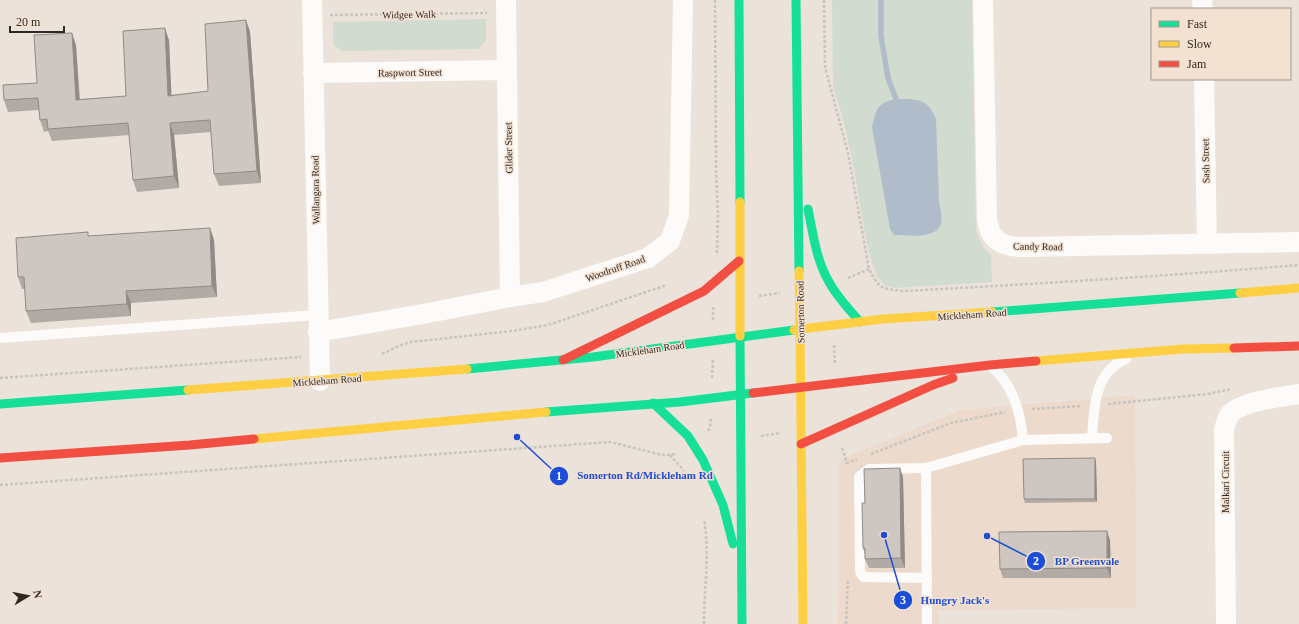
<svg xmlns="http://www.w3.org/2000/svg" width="1299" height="624" font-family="'Times New Roman',serif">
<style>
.built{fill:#ecdacc}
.green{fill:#d2dbd0}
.water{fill:#b1bccb}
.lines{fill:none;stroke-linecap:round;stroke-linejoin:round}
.stream{stroke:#b1bccb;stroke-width:5.5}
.path{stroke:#c8c5c1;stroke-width:2.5;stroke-dasharray:3 2;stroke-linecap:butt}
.lane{stroke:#fcfbf9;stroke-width:10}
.street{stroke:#fcfbf9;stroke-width:20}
.fast{stroke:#16e098;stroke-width:9}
.slow{stroke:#ffcf43;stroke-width:9}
.jam{stroke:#f24e42;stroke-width:9}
.wall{fill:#b1aaa5}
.shaded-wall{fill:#908b86}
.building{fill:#cec6c0;stroke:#908b86}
.labels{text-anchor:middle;stroke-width:3;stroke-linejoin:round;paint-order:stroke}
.street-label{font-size:10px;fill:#302923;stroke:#f3e1d2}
.leader{fill:none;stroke:#1d4ed8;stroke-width:1.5}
.callout-dot{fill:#1d4ed8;stroke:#f3e1d2;stroke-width:1.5}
.mark-label{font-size:12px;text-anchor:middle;font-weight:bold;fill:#fff}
.callout-label{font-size:11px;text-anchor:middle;font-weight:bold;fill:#1d4ed8;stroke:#f3e1d2;stroke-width:3;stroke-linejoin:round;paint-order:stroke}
</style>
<rect width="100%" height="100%" fill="#ebe2da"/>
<path class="built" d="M1135,395L1136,608L939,610L938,624H838L839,470L841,459L961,410Z"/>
<g class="green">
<path d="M832,0H972L976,231L983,247L991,256L992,282L894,288L885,285L877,277L872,262L867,244L851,154L842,115L833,87Z"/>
<path d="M486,19V41L478,49L341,51L333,44V22Z"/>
</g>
<path class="water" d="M896,99C917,99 928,98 936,119L939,202C940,208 943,217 941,224C936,240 907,235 894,235L890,229L872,127C876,109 877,103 896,99Z"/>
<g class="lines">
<path class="stream" d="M881,0V36L888,78L896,99"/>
<g class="path">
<path d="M715,0L716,170L718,214L717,253"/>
<path d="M824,0L825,67L848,153L869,269C879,289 882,289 904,291C1035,284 1167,276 1299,265"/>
<path d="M330,15L487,13"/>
<path d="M848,278L869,269"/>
<path d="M759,296L780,293"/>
<path d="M713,307V320"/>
<path d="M834,345L835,364"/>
<path d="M382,354L401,345L411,342L512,331L548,325L667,285"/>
<path d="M0,378L301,357"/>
<path d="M712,378L713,359"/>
<path d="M1108,404L1207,394L1232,389"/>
<path d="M1032,409L1081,406"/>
<path d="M708,431L710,428L711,417"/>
<path d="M761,436L781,433"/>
<path d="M842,448L847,463L857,459"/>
<path d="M871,454L951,423L1005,412"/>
<path d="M670,455L684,471"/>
<path d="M0,485L610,442L662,455L677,454"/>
<path d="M704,624C704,588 710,554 704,519"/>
<path d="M846,624L848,580"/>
</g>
<g class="lane">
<path d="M0,338L317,315"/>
<path d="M992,367C1013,385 1021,414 1023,440"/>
<path d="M1092,438C1094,408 1094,372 1126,359"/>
<path d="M926,468L869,469L859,477L860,571L863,577L927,578"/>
<path d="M927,624L926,468L1023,440L1107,438"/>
</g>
<g class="street">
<path d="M312,0L320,381"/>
<path d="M506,0L510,297"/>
<path d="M983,0L987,218C989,240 1002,247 1023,247L1299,242"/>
<path d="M1202,0L1203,9"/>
<path d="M313,73L507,70"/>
<path d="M1204,79L1207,244"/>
<path d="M318,332L423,314L510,297L543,292L648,258L670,241L679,215L683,0"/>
<path d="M1226,624L1224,429C1226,424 1227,418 1230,414C1242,401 1281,397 1299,394"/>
</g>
<g class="fast">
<path d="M739,0L740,202"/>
<path d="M796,0L799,271"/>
<path d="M808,209C813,233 816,259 828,280C836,296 849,309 860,322"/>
<path d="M992,312L1240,293"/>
<path d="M740,336L742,624"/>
<path d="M467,369L593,357L794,330"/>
<path d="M653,403L688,436L703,460L723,505L733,544"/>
<path d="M0,404L188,390"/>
<path d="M546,412L680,402L753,393"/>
</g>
<g class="slow">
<path d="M740,202V336"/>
<path d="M799,271L800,329"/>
<path d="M1240,293L1299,288"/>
<path d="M800,329L803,624"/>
<path d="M794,330L883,319L992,312"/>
<path d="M1036,361L1183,349L1234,348"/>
<path d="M188,390L467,369"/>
<path d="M254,439L546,412"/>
</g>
<g class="jam">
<path d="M1234,348L1299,346"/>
<path d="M563,360L704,291L739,261"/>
<path d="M753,393L990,365L1036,361"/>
<path d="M801,444L933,385L953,378"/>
<path d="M0,458L190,445L254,439"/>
</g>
</g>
<g class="wall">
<path d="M246,20L250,32L261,183L219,186L214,174L211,132L174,135L179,188L137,192L133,180L129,135L52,141L48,131L44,132L40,120L39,110L8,112L4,100L37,83L76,45L80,99L126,96L169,40L171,95L208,91Z"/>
<path d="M210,228L214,240L217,297L131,303V316L31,323L26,311L25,289H22L18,277L89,236Z"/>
<path d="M1096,462L1097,502L1025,503L1024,499Z"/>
<path d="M903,477L905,568H869L865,559V555L863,548L865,503Z"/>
<path d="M1110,540L1111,578H1003L1000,569Z"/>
</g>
<g class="shaded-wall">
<path d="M246,20L250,32L261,183L257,171Z"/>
<path d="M165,28L169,40L172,107L168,96Z"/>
<path d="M72,33L76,45L80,112L76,100Z"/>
<path d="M170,123L174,135L179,188L174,176Z"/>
<path d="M210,228L214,240L217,297L212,286Z"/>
<path d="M126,291L131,303V316L127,304Z"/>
<path d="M1095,458L1096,462L1097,502L1095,499Z"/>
<path d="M900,468L903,477L905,568L901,558Z"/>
<path d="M1107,531L1110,540L1111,578L1107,568Z"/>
</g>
<g class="building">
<path d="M246,20L257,171L214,174L210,120L170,123L174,176L133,180L128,123L48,129L47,119L40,120L38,98L4,100L3,85L37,83L34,35L72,33L76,100L126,96L123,31L165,28L168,96L208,91L205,24Z"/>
<path d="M210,228L212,286L126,291L127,304L26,311L24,277H18L16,238L88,232V236Z"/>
<path d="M1095,458V499H1024L1023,459Z"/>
<path d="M900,468L901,558L865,559V548H863L862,503H865L864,469Z"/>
<path d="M1107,531V568L1000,569L999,532Z"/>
</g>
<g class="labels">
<g class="street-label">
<text transform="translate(409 14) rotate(-1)" y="4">Widgee Walk</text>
<text transform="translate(410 72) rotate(-1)" y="4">Raspwort Street</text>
<text transform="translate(508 148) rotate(-91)" y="4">Glider Street</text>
<text transform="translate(1205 161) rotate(-91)" y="4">Sash Street</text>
<text transform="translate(315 190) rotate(-91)" y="4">Wallangara Road</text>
<text transform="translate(1038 246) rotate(1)" y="4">Candy Road</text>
<text transform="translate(615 268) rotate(-19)" y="4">Woodruff Road</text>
<text transform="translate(800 312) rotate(-91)" y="4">Somerton Road</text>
<text transform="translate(972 314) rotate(-4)" y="4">Mickleham Road</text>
<text transform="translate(650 349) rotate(-8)" y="4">Mickleham Road</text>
<text transform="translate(327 380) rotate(-4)" y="4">Mickleham Road</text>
<text transform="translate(1225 482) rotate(-90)" y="4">Malkari Circuit</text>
</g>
</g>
<path class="leader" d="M517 437L559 476M987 536L1036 561M884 535L903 600"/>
<g class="callout-dot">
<circle cx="517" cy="437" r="4"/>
<circle cx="987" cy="536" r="4"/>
<circle cx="884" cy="535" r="4"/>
<circle cx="559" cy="476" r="10"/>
<circle cx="1036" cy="561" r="10"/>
<circle cx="903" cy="600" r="10"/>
</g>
<g class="mark-label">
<text x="559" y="480">1</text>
<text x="1036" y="565">2</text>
<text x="903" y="604">3</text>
</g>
<g class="callout-label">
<text x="645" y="479">Somerton Rd/Mickleham Rd</text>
<text x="1087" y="565">BP Greenvale</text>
<text x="955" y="604">Hungry Jack's</text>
</g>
<rect x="1151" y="8" width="140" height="72" fill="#f3e1d2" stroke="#a5978c"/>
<rect x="1159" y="21" width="20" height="6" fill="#16e098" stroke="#a5978c"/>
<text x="1187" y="28" font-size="12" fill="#302923">Fast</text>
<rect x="1159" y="41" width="20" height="6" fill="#ffcf43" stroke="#a5978c"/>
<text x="1187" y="48" font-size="12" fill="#302923">Slow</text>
<rect x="1159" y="61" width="20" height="6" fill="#f24e42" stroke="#a5978c"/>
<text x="1187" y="68" font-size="12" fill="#302923">Jam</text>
<g transform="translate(28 596) rotate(80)" stroke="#f3e1d2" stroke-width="3" paint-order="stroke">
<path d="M0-3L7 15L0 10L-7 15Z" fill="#302923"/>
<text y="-6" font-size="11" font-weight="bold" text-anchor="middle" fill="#302923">N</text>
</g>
<path d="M10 26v6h54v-6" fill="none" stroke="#302923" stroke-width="2"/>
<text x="16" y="26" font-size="12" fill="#302923" stroke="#f3e1d2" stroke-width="3" paint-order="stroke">20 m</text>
</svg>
